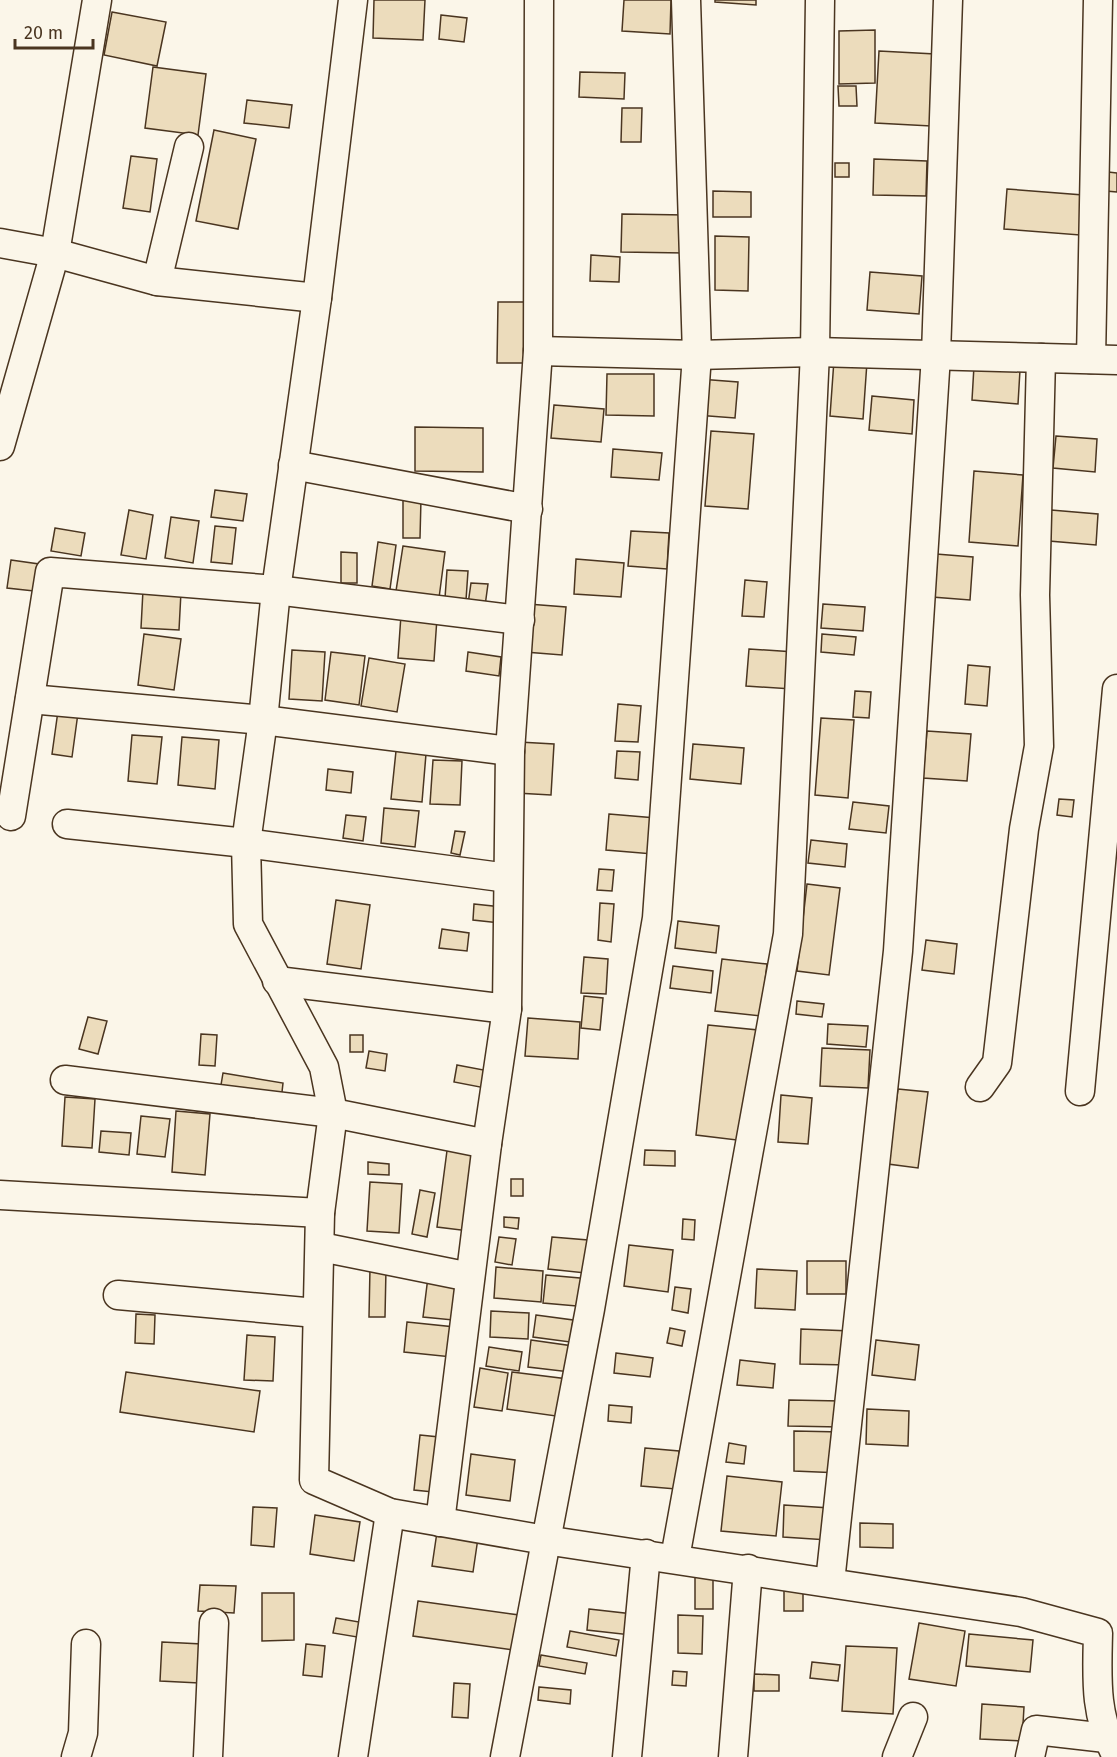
<svg xmlns="http://www.w3.org/2000/svg" width="1117" height="1757" font-family="'Fira Sans',sans-serif">
<style>
.building{fill:#ecdcbc;stroke:#4a3520;stroke-width:1.5}
.lines{fill:none;stroke-linecap:round;stroke-linejoin:round}
.minor-casing{stroke:#4a3520;stroke-width:31}
.minor{stroke:#fbf6e9;stroke-width:28}
</style>
<rect width="100%" height="100%" fill="#fbf6e9"/>
<g class="building">
<path d="M374,0H425L423,40L373,38Z"/>
<path d="M624,0H671L670,34L622,31Z"/>
<path d="M715,0H756V5L715,2Z"/>
<path d="M112,12L166,22L157,66L104,55Z"/>
<path d="M441,15L467,18L464,42L439,39Z"/>
<path d="M875,30V83L839,84V31Z"/>
<path d="M879,51L935,54L931,126L875,123Z"/>
<path d="M153,67L206,74L198,135L145,128Z"/>
<path d="M580,72L625,73L624,99L579,97Z"/>
<path d="M838,86H856L857,106H839Z"/>
<path d="M247,100L292,105L289,128L244,123Z"/>
<path d="M622,108H642L641,142H621Z"/>
<path d="M214,130L256,139L238,229L196,221Z"/>
<path d="M131,156L157,159L150,212L123,208Z"/>
<path d="M874,159L927,161L926,196L873,195Z"/>
<rect x="835" y="163" width="14" height="14"/>
<path d="M1108,172L1117,173V192L1106,191Z"/>
<path d="M1007,189L1083,195L1080,235L1004,229Z"/>
<path d="M713,191L751,192V217H713Z"/>
<path d="M622,214L686,215L685,253L621,252Z"/>
<path d="M715,236L749,237L748,291L715,290Z"/>
<path d="M591,255L620,257L619,282L590,281Z"/>
<path d="M870,272L922,276L919,314L867,310Z"/>
<path d="M498,302H532L531,363H497Z"/>
<path d="M834,360L867,362L863,419L830,416Z"/>
<path d="M974,366L1020,370L1018,404L972,400Z"/>
<path d="M607,374H654V416L606,415Z"/>
<path d="M699,379L738,382L735,418L696,415Z"/>
<path d="M872,396L914,400L912,434L869,430Z"/>
<path d="M554,405L604,409L601,442L551,438Z"/>
<path d="M415,427L483,428V472L415,471Z"/>
<path d="M711,431L754,434L748,509L705,506Z"/>
<path d="M1056,436L1097,439L1095,472L1053,468Z"/>
<path d="M613,449L662,453L659,480L611,477Z"/>
<path d="M974,471L1023,475L1018,546L969,542Z"/>
<path d="M215,490L247,494L243,521L211,517Z"/>
<path d="M403,499H421L420,538H403Z"/>
<path d="M129,510L153,515L146,559L121,555Z"/>
<path d="M1051,510L1098,514L1096,545L1049,541Z"/>
<path d="M171,517L199,521L193,563L165,558Z"/>
<path d="M215,526L236,528L232,564L211,562Z"/>
<path d="M55,528L85,533L81,556L51,551Z"/>
<path d="M631,531L669,533L667,569L628,566Z"/>
<path d="M378,542L396,545L390,589L372,586Z"/>
<path d="M403,546L445,552L439,598L396,591Z"/>
<path d="M341,552L357,553V583H341Z"/>
<path d="M936,554L973,557L970,600L932,597Z"/>
<path d="M576,559L624,563L621,597L574,594Z"/>
<path d="M11,560L46,565L43,592L7,588Z"/>
<path d="M447,570L468,571L466,600L445,598Z"/>
<path d="M745,580L767,582L764,617L742,616Z"/>
<path d="M471,583L488,584L485,606L468,604Z"/>
<path d="M143,590L181,592L179,630L141,628Z"/>
<path d="M528,604L566,607L562,655L525,652Z"/>
<path d="M823,604L865,607L863,631L821,628Z"/>
<path d="M401,615L437,618L434,661L398,658Z"/>
<path d="M144,634L181,639L174,690L138,685Z"/>
<path d="M822,634L856,637L854,655L821,652Z"/>
<path d="M749,649L795,652L792,689L746,686Z"/>
<path d="M292,650L325,652L322,701L289,699Z"/>
<path d="M331,652L365,656L359,705L325,700Z"/>
<path d="M468,652L501,657L499,676L466,671Z"/>
<path d="M369,658L405,664L397,712L361,706Z"/>
<path d="M968,665L990,667L987,706L965,704Z"/>
<path d="M855,691L871,692L869,718L853,717Z"/>
<path d="M618,704L641,706L638,742L615,741Z"/>
<path d="M58,711L78,713L72,757L52,754Z"/>
<path d="M821,718L854,720L848,798L815,795Z"/>
<path d="M927,731L971,734L967,781L923,778Z"/>
<path d="M132,735L162,737L157,784L128,781Z"/>
<path d="M182,737L219,740L215,789L178,785Z"/>
<path d="M519,742L554,744L551,795L516,793Z"/>
<path d="M693,744L744,748L741,784L690,779Z"/>
<path d="M396,751L426,754L422,802L391,799Z"/>
<path d="M617,751L640,752L638,780L615,778Z"/>
<path d="M433,760L462,761L460,805L430,804Z"/>
<path d="M328,769L353,772L351,793L326,790Z"/>
<path d="M1059,799L1074,800L1072,817L1057,815Z"/>
<path d="M853,802L889,806L886,833L849,829Z"/>
<path d="M384,808L419,811L415,847L381,843Z"/>
<path d="M609,814L656,818L653,854L606,850Z"/>
<path d="M346,815L366,817L363,841L343,838Z"/>
<path d="M455,831L465,832L460,855L451,853Z"/>
<path d="M811,840L847,844L845,867L808,863Z"/>
<path d="M599,869L614,870L612,891L597,890Z"/>
<path d="M807,884L840,888L829,975L797,971Z"/>
<path d="M336,900L370,905L361,969L327,964Z"/>
<path d="M600,903L614,904L611,942L598,940Z"/>
<path d="M474,904L502,907L500,923L473,920Z"/>
<path d="M678,921L719,926L716,953L675,948Z"/>
<path d="M442,929L469,933L467,951L439,948Z"/>
<path d="M926,940L957,944L954,974L922,970Z"/>
<path d="M584,957L608,959L606,994L581,993Z"/>
<path d="M722,959L767,964L761,1016L715,1011Z"/>
<path d="M673,966L713,971L711,993L670,988Z"/>
<path d="M584,996L603,998L600,1030L581,1028Z"/>
<path d="M797,1001L824,1004L822,1017L796,1014Z"/>
<path d="M88,1017L107,1021L98,1054L79,1049Z"/>
<path d="M528,1018L580,1022L578,1059L525,1056Z"/>
<path d="M828,1024L868,1026L866,1047L827,1044Z"/>
<path d="M708,1025L758,1030L745,1141L696,1135Z"/>
<path d="M201,1034L217,1035L215,1066L199,1065Z"/>
<rect x="350" y="1035" width="13" height="17"/>
<path d="M822,1048L870,1050L868,1088L820,1086Z"/>
<path d="M369,1051L387,1054L385,1071L366,1068Z"/>
<path d="M457,1065L489,1071L485,1088L454,1082Z"/>
<path d="M223,1073L283,1083L281,1101L220,1091Z"/>
<path d="M898,1089L928,1092L918,1168L888,1164Z"/>
<path d="M781,1095L812,1098L808,1144L778,1142Z"/>
<path d="M65,1097L95,1099L92,1148L62,1146Z"/>
<path d="M176,1111L210,1114L205,1175L172,1172Z"/>
<path d="M141,1116L170,1119L165,1157L137,1154Z"/>
<path d="M101,1131L131,1133L129,1155L99,1152Z"/>
<path d="M448,1143L480,1147L469,1231L437,1227Z"/>
<path d="M645,1150L675,1151V1166L644,1165Z"/>
<path d="M368,1162L389,1164V1175L368,1174Z"/>
<rect x="511" y="1179" width="12" height="17"/>
<path d="M370,1182L402,1184L399,1233L367,1231Z"/>
<path d="M420,1190L435,1193L427,1237L412,1234Z"/>
<path d="M504,1217L519,1218L518,1229L504,1227Z"/>
<path d="M683,1219L695,1220L694,1240L682,1239Z"/>
<path d="M499,1237L516,1239L512,1265L495,1262Z"/>
<path d="M552,1237L600,1241L595,1274L548,1269Z"/>
<path d="M629,1245L673,1250L668,1292L624,1286Z"/>
<rect x="807" y="1261" width="39" height="33"/>
<path d="M496,1267L543,1271L541,1302L494,1298Z"/>
<path d="M370,1268L386,1269L385,1317H369Z"/>
<path d="M757,1269L797,1271L795,1310L755,1308Z"/>
<path d="M546,1275L591,1279L588,1307L543,1303Z"/>
<path d="M428,1277L457,1280L453,1320L423,1317Z"/>
<path d="M675,1287L691,1289L688,1313L672,1310Z"/>
<path d="M491,1311L529,1313L528,1339L490,1337Z"/>
<path d="M136,1314L155,1315L154,1344L135,1343Z"/>
<path d="M536,1315L573,1320L570,1342L533,1337Z"/>
<path d="M407,1322L455,1327L452,1357L404,1352Z"/>
<path d="M670,1328L685,1331L682,1346L667,1343Z"/>
<path d="M801,1329L851,1331L849,1365L800,1364Z"/>
<path d="M247,1335L275,1337L273,1381L244,1380Z"/>
<path d="M531,1340L573,1346L570,1372L528,1367Z"/>
<path d="M876,1340L919,1345L915,1380L872,1375Z"/>
<path d="M489,1347L522,1352L519,1371L486,1366Z"/>
<path d="M616,1353L653,1358L650,1377L614,1373Z"/>
<path d="M740,1360L775,1364L773,1388L737,1385Z"/>
<path d="M480,1368L508,1373L502,1411L474,1407Z"/>
<path d="M126,1372L260,1391L254,1432L120,1412Z"/>
<path d="M512,1372L568,1379L563,1417L507,1409Z"/>
<path d="M789,1400L841,1401L840,1427L788,1426Z"/>
<path d="M609,1405L632,1407L631,1423L608,1421Z"/>
<path d="M867,1409L909,1411L908,1446L866,1444Z"/>
<path d="M794,1431L842,1432L841,1473L794,1471Z"/>
<path d="M420,1435L439,1437L433,1492L414,1490Z"/>
<path d="M729,1443L746,1446L744,1464L726,1462Z"/>
<path d="M645,1448L679,1451L676,1489L641,1486Z"/>
<path d="M471,1454L515,1460L510,1501L466,1495Z"/>
<path d="M727,1476L782,1482L776,1536L721,1531Z"/>
<path d="M784,1505L830,1508L828,1540L783,1537Z"/>
<path d="M253,1507L277,1508L274,1547L251,1545Z"/>
<path d="M315,1515L360,1522L354,1561L310,1554Z"/>
<path d="M860,1523L893,1524V1548L860,1547Z"/>
<path d="M437,1532L478,1538L473,1572L432,1566Z"/>
<rect x="695" y="1576" width="18" height="33"/>
<rect x="784" y="1584" width="19" height="27"/>
<path d="M200,1585L236,1586L234,1613L198,1611Z"/>
<path d="M262,1593H294V1640L262,1641Z"/>
<path d="M418,1601L519,1615L514,1650L413,1636Z"/>
<path d="M589,1609L633,1614L631,1635L587,1630Z"/>
<path d="M678,1615L703,1616L702,1654L678,1653Z"/>
<path d="M336,1618L365,1623L363,1638L333,1633Z"/>
<path d="M919,1623L965,1631L956,1686L909,1679Z"/>
<path d="M570,1631L619,1640L616,1656L567,1647Z"/>
<path d="M969,1634L1033,1640L1030,1672L966,1666Z"/>
<path d="M162,1642L202,1644L199,1683L160,1681Z"/>
<path d="M306,1644L325,1646L322,1677L303,1675Z"/>
<path d="M846,1646L897,1648L893,1714L842,1711Z"/>
<path d="M541,1655L587,1663L585,1674L539,1666Z"/>
<path d="M812,1662L840,1665L838,1681L810,1678Z"/>
<path d="M673,1671L687,1672L686,1686L672,1685Z"/>
<path d="M754,1674L779,1675V1691H754Z"/>
<path d="M454,1683L470,1684L468,1718L452,1717Z"/>
<path d="M539,1687L571,1690L570,1704L538,1700Z"/>
<path d="M982,1704L1024,1707L1022,1741L980,1739Z"/>
</g>
<g class="lines">
<defs>
<g id="minor">
<path d="M353,0L317,298L276,590L263,720L246,843L248,924L324,1067L333,1113L320,1213L314,1480L390,1513L545,1540L1021,1612L1098,1633C1097,1676 1094,1717 1117,1756"/>
<path d="M0,243L55,253L157,281L317,298"/>
<path d="M157,281L189,147"/>
<path d="M538,351L697,355L815,352L1117,360"/>
<path d="M1091,359L1098,0"/>
<path d="M0,446L55,253L97,0"/>
<path d="M293,465L528,509"/>
<path d="M30,699L263,720L510,751"/>
<path d="M11,816L50,572L276,590L520,620"/>
<path d="M67,824L246,843L508,878"/>
<path d="M277,981L507,1009"/>
<path d="M65,1080L333,1113L487,1144"/>
<path d="M980,1087L997,1063L1024,829L1039,746L1035,595L1041,358"/>
<path d="M1080,1091L1117,689"/>
<path d="M0,1195L320,1213"/>
<path d="M321,1247L470,1277"/>
<path d="M118,1295L316,1313"/>
<path d="M440,1522L487,1144L507,1009L510,751L538,351L539,0"/>
<path d="M675,1558L788,934L815,352L820,0"/>
<path d="M830,1582L898,951L936,355L948,0"/>
<path d="M76,1757L83,1733L86,1644"/>
<path d="M208,1757L214,1623"/>
<path d="M353,1757L390,1513"/>
<path d="M505,1757L590,1309L657,918L697,355L686,0"/>
<path d="M627,1757L646,1554"/>
<path d="M733,1757L748,1569"/>
<path d="M897,1757L913,1717"/>
<path d="M1030,1757L1036,1730L1106,1738"/>
</g>
</defs>
<use href="#minor" class="minor-casing"/>
<use href="#minor" class="minor"/>
</g>
<path d="M15 39v9h78v-9" fill="none" stroke="#4a3520" stroke-width="3"/>
<text x="24" y="39" font-size="18" fill="#4a3520" stroke="#fbf6e9" stroke-width="4.5" paint-order="stroke">20 m</text>
</svg>
